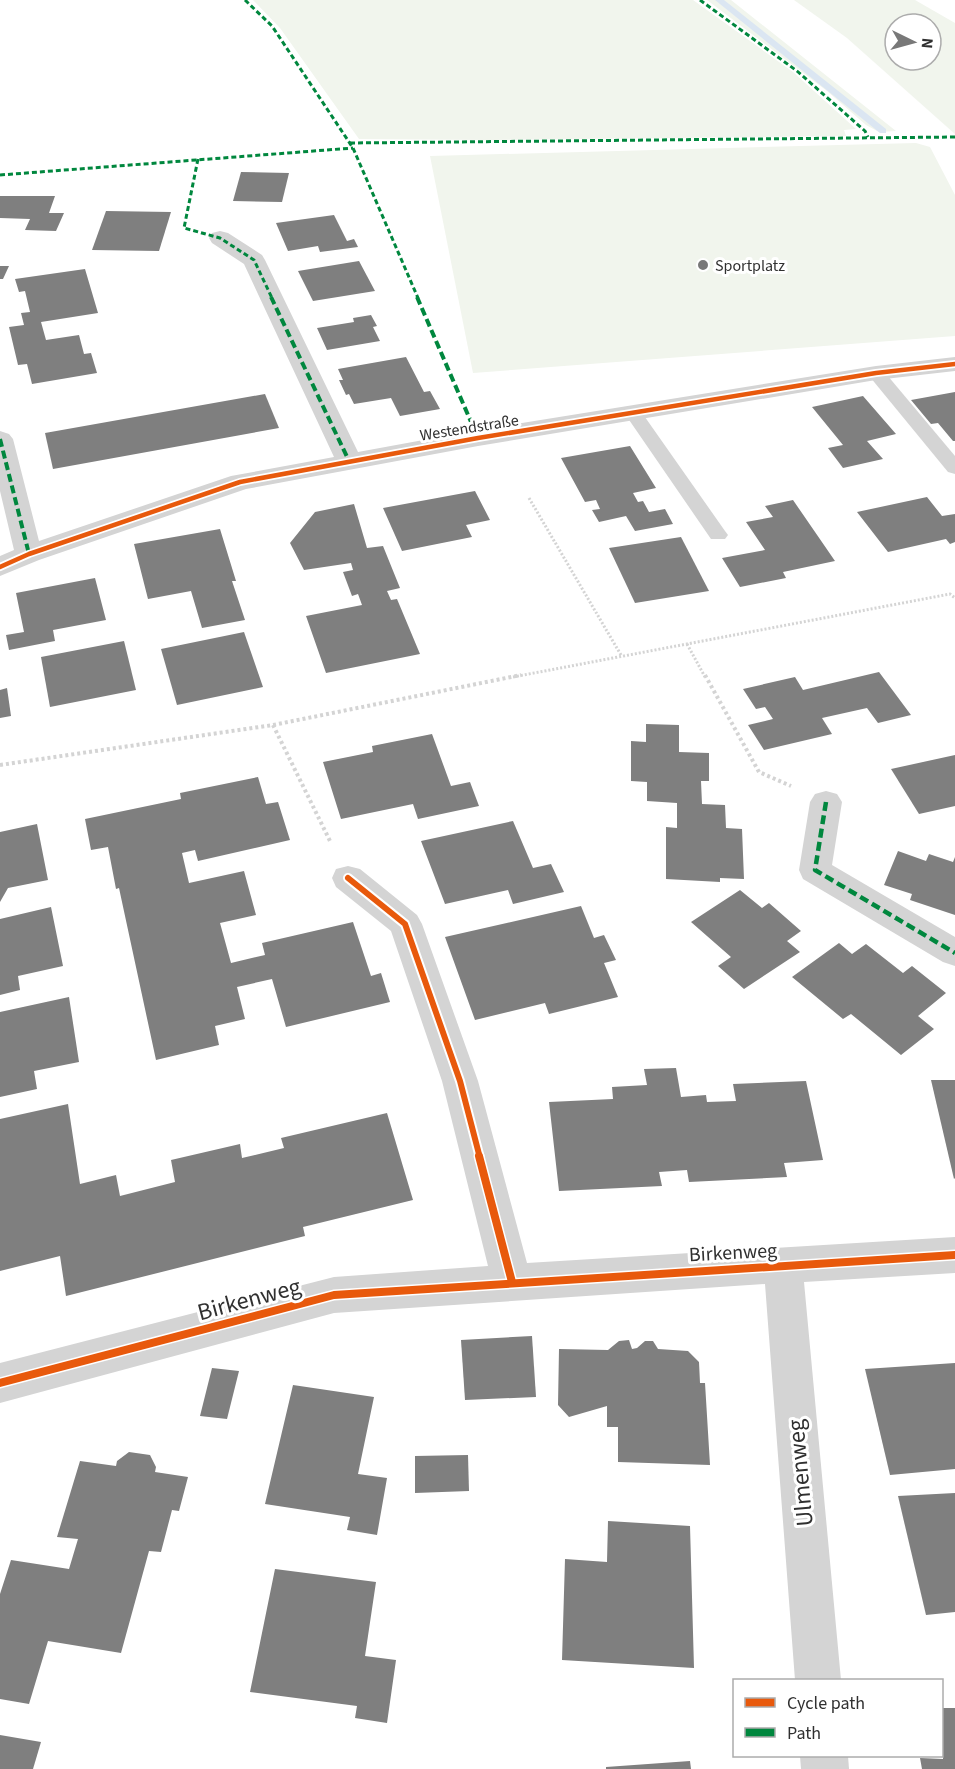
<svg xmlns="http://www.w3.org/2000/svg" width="955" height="1769" font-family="'Source Sans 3',sans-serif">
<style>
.green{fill:#f1f5ed;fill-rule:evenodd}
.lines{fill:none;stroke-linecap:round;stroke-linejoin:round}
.stream{fill:#dbe6f2;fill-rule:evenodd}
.building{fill:#7f7f7f}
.path-far1{stroke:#d4d4d4;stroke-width:3;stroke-dasharray:2 2;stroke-linecap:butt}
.path{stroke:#d4d4d4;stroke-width:4;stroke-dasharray:3 3;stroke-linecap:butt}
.lane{fill:#d4d4d4;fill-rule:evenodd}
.street{fill:#d4d4d4;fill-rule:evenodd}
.quiet-far2{stroke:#00873e;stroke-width:3;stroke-dasharray:5 3;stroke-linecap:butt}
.quiet-far1{stroke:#00873e;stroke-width:4;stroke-dasharray:8 4;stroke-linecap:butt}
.quiet{stroke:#00873e;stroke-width:4.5;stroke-dasharray:9 4.5;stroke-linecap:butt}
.cycleway-far2-casing{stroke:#fff;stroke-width:8}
.cycleway-far1-casing{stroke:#fff;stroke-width:10}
.cycleway-casing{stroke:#fff;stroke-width:11}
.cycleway-far2{stroke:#e8590c;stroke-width:4.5}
.cycleway-far1{stroke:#e8590c;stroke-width:6}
.cycleway{stroke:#e8590c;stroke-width:8}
.poi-dot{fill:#787878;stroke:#fff;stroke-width:2}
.labels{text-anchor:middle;stroke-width:6;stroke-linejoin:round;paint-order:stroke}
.far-poi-label{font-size:16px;fill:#303030;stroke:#fff;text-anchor:start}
.far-street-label{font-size:16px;fill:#303030;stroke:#fff}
.street-label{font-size:20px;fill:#303030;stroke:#fff}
.near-street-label{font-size:24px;fill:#303030;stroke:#fff}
</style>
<rect width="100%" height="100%" fill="#fff"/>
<g class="green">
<path d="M253,0H693L793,72L856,129L844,130L846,136L493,140L359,139L280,28Z"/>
<path d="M707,0H731L896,131L879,132L866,125L827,91Z"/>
<path d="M794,0H915L955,23V134L847,38ZM895,24H931V60H895Z"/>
<path d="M916,143L930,147L955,195V336L473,373L430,156Z"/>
</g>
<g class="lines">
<path class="stream" d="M715,0H724L886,129V133H880Z"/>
</g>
<g class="building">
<path d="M241,172L289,173L282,202L233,201Z"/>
<path d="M0,196H55L49,213H64L56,231L25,230L30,219L0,218Z"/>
<path d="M106,211L171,212L159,251L92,250Z"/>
<path d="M334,215L347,241L354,239L358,247L320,252L318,246L288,251L276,223Z"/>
<path d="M359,261L375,291L313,301L298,271Z"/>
<path d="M0,266H9L3,279H0Z"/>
<path d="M85,269L98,313L41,322L46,340L79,335L84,354L91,353L97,373L32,384L27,364L18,365L9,327L24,325L21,313L30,312L25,291L19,292L15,279Z"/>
<path d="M371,315L377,326L373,327L380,341L327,350L317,328L354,322L353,318Z"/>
<path d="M406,357L424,392L430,391L440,409L400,416L391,398L354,404L349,394L346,395L339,380H343L338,369Z"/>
<path d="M955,392V441H953L938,423L931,424L911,400Z"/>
<path d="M265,394L279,428L53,469L45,433Z"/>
<path d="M863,396L896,434L867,441L883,459L843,468L828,448L843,445L812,407Z"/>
<path d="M630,446L656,488L633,493L638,502L643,501L649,512L665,509L673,524L635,531L626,516L599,522L592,510L600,509L596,500L585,502L561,458Z"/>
<path d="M475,491L490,520L466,525L472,537L402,551L383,508Z"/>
<path d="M927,497L942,516L955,514V542L950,544L946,539L888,552L857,512Z"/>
<path d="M793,500L835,561L783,572L786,578L740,587L722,558L765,550L746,522L773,517L765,506Z"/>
<path d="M354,504L367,548L383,546L400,588L387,591L391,600L397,599L420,654L326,673L306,616L362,605L358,594L352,596L343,572L353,570L351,563L304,570L290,543L315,512Z"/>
<path d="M220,529L236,581H232L245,620L202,628L191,591L148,599L134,544Z"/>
<path d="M681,537L709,591L635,603L609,548Z"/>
<path d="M95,578L106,620L53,630L55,641L9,650L6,635L24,632L16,593Z"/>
<path d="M244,632L263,687L177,705L161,649Z"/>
<path d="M124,641L136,690L50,707L41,657Z"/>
<path d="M879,672L911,715L878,723L867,708L822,718L832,734L764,750L748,725L773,719L765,707L756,709L743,689L795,677L803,690Z"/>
<path d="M7,688L11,716L0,718V690Z"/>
<path d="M646,724L679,725V752L709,753V781H701L702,804L725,805L726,828L742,829L744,879L720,878V882L666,879V827L677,828V803L647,801V782L631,781V741L646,742Z"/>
<path d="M432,734L451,786L470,782L479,806L418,819L413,804L341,819L323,762L373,752L372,746Z"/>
<path d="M955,755V806L919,814L891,769Z"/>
<path d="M258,777L266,804L278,802L290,840L198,861L195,850L182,853L189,883L244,871L256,915L220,923L231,963L265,955L262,943L353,922L371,976L381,973L390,1002L286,1027L272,979L237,987L245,1019L215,1026L219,1045L156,1060L119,888L116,889L108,847L91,850L85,819L181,799L180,793Z"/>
<path d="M513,821L533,868L551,864L564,892L513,904L508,890L445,904L421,841Z"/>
<path d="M37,824L48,880L8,888L0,902V832Z"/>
<path d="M898,851L926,861L929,854L953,862L955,857V915L910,900L912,894L884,885Z"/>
<path d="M740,890L762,908L769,903L801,931L787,941L800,952L744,989L718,966L731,957L691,922Z"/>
<path d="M581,906L594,938L604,935L616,960L604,963L618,997L549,1014L545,1003L475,1020L445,937Z"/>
<path d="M51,907L63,966L18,976L20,990L0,995V919Z"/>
<path d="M839,943L852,954L866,944L903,973L912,966L946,993L918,1016L934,1029L901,1055L851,1014L843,1019L792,977Z"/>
<path d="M69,997L79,1062L34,1071L37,1089L0,1097V1012Z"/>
<path d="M676,1068L681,1097L706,1095L707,1102L736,1101L733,1084L806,1081L823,1160L784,1163L787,1177L689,1182L687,1170L659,1172L662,1186L559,1191L549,1102L613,1099L612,1087L647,1085L644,1069Z"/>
<path d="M931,1080H955V1178L954,1179Z"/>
<path d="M68,1104L80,1184L116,1175L120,1196L175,1182L171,1160L240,1144L242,1158L284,1148L281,1138L387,1113L413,1200L303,1227L305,1236L66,1296L60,1256L0,1271V1119Z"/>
<path d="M532,1336L536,1397L465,1400L461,1340Z"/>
<path d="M629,1340L632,1349L637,1348L645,1341H653L658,1349L688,1351L699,1362L700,1383H705L710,1465L618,1462V1427H607V1406L569,1417L558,1405L559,1349L608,1350L619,1341Z"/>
<path d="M955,1363V1469L890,1475L865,1369Z"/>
<path d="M212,1368L239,1371L227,1419L200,1416Z"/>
<path d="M293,1385L374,1397L358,1474L387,1478L377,1535L347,1530L350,1517L265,1504Z"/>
<path d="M129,1452L150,1455L156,1467L155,1472L188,1477L179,1511L172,1510L161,1552L149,1551L121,1653L48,1641L29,1704L0,1699V1594L11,1560L69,1569L78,1539L57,1537L80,1461L116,1466L117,1461Z"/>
<path d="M468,1455L469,1491L415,1493V1456Z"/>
<path d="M955,1493V1612L926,1615L898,1496Z"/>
<path d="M608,1521L690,1526L694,1668L562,1660L565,1559L607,1562Z"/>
<path d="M275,1569L376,1582L365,1656L396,1660L387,1723L355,1718L357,1706L250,1692Z"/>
<path d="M942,1708H955V1769H922L920,1758L943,1759Z"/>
<path d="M0,1735L41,1742L33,1769H0Z"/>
<path d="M690,1761L691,1769H606V1767Z"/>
</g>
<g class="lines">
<g class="path-far1">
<path d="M529,498L621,655"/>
<path d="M687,644L705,677"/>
<path d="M513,677L950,594L955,598"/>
</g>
<g class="path">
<path d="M705,675L759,772L791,786"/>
<path d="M273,725L331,843"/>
<path d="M0,765L273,725L521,675"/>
</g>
<g class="lane">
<path d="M876,368L882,369L955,456V474L948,472L870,377L867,373L870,369Z"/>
<path d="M634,409L640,410L725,531L728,535L725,539H711L625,414L628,410Z"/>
</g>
<g class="street">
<path d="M220,231L228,233L262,255L265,260L358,452L478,430L876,366L955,357V371L876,380L478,446L246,489L39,560L0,576V556L14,550L0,491V431L9,434L13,439L39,541L231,476L334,457L244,264L212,243L209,238L212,233Z"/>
<path d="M826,791L837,794L842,802L832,865L955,937V966L943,962L803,879L799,870L810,802L815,794Z"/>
<path d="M348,866L360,869L417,915L422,924L478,1081L527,1263L955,1237V1273L804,1282L841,1680H795L765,1284L334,1313L0,1403V1363L334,1277L488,1266L442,1081L391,931L336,887L332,878L336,869Z"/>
<path d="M800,1756H848L849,1769H801Z"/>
</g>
<g class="quiet-far2">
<path d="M245,0L272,26L353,148L418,298"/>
<path d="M700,0L797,71L865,131L868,137"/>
<path d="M350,143L955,137"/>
<path d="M198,159L184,228L220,238L254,260L272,298"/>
<path d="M0,175L353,148"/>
</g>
<g class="quiet-far1">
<path d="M271,297L349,461"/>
<path d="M417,297L478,438"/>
<path d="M0,439L29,554"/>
</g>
<path class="quiet" d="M826,802L815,870L955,953"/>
<defs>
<path id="cycleway-far2" d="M0,567L29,554L240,482L478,438L876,373L955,364"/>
<path id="cycleway-far1" d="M348,878L405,924L460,1081L480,1158"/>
<g id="cycleway">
<path d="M479,1156L512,1282"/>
<path d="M0,1383L334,1295L955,1255"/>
</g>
</defs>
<use href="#cycleway-far2" class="cycleway-far2-casing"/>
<use href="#cycleway-far1" class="cycleway-far1-casing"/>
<use href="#cycleway" class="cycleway-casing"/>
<use href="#cycleway-far2" class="cycleway-far2"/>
<use href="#cycleway-far1" class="cycleway-far1"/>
<use href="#cycleway" class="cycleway"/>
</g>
<circle class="poi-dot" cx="703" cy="265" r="6"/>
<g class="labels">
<g class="far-poi-label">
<text x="715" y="271">Sportplatz</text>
</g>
<g class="far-street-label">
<text transform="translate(469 427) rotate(-9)" y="6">Westendstraße</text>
</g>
<g class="street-label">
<text transform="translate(733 1252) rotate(-3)" y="7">Birkenweg</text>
</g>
<g class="near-street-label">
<text transform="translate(249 1299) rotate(-15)" y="8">Birkenweg</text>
<text transform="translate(800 1473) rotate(-95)" y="8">Ulmenweg</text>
</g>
</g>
<rect x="733" y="1679" width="210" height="78" fill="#ffffff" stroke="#acacac" stroke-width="1.5"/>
<rect x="745" y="1698" width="30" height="9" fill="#e8590c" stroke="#acacac" stroke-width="1.5"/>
<text x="787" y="1709" font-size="18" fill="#303030">Cycle path</text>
<rect x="745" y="1728" width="30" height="9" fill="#00873e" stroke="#acacac" stroke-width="1.5"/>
<text x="787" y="1739" font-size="18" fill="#303030">Path</text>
<g transform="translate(913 42) rotate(95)"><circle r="28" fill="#ffffff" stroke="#acacac" stroke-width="1.5"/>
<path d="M0-4.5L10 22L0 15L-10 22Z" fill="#787878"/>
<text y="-9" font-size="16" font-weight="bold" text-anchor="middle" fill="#303030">N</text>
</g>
</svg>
